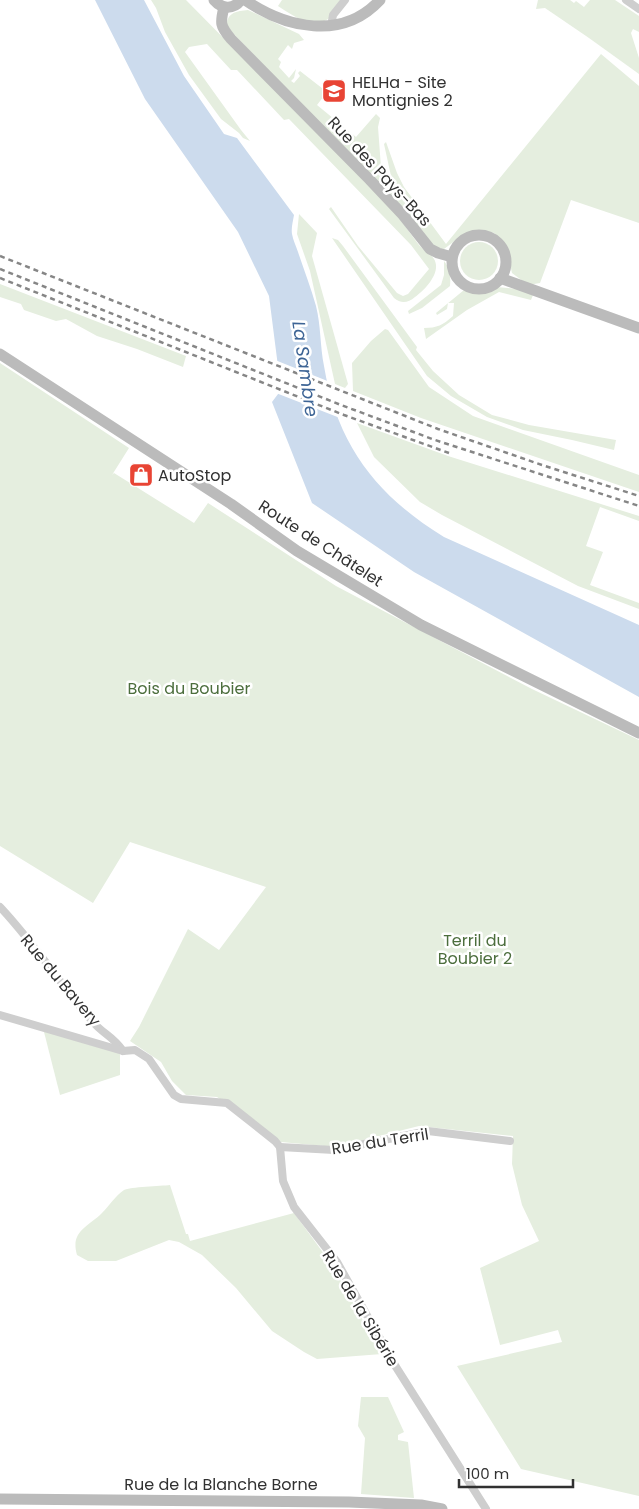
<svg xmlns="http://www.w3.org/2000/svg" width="639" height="1509" font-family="Poppins,sans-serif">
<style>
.green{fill:#e5eedf}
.water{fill:#ccdbed}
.pier{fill:#fff}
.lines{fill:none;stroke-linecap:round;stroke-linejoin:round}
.street{stroke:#cecece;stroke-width:8}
.secondary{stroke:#bbb;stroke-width:11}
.rail{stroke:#868686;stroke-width:2.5;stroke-dasharray:5 4;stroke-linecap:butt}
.labels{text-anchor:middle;stroke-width:5;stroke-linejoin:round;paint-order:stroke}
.poi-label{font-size:16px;fill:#313131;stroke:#fff;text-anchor:start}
.street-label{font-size:16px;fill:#313131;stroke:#fff}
.park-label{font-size:16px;fill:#4c6e3d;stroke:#fff}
.water-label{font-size:18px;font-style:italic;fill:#3d6495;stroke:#fff}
</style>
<rect width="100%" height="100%" fill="#fff"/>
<g class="green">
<path d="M151,0H186L396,213C404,224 411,235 419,245C423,250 430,253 434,259C442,272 425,290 415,297C408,303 401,304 394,298L329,209L331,207L358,246L397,293L403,296L408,294L429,269L411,245L289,119L284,120L237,70H231L207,44L189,47L185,52L241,130L250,141L243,138L239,133L221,119L189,75L165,32L156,8Z"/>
<path d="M282,0H343C339,6 334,14 328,19C312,30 292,15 278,6Z"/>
<path d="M538,0H570L574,3L576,1L584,7L590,0H615L639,16V32L633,29L631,33L639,58V74L589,38L545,8L536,9Z"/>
<path d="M248,10L299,34L304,40L294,43L292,49L288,45L278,59L281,62L279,67L289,78L296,69L294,78L291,81L294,83L300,76L298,73L300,71L327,92L317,105L356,137L376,114L380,118L378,127L382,181L377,183L227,27C226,13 236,11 248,10Z"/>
<path d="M601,54L639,86V223L571,200L540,283L528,285L512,273L506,246L494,233L479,230L460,237L444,249L434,247L390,194L391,176L384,144L386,142L397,173L404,187L446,244Z"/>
<path d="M299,214L317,233L312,256L348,384L345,388L335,384L310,271L297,234Z"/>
<path d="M332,238L338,240L343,246L417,347L416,350L433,371L459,395L492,415L529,425L616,440L614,450L572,440L523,430L487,417L451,396L427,376Z"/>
<circle cx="479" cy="261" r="19"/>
<path d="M444,261C450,268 451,277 450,286L422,308L409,314L408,311L441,285L444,275Z"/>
<path d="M0,284L186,356L183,367L137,349L97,336L66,319L56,321L24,310L21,304L0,297Z"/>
<path d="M497,287L517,289L533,295L531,300L499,292L467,310L426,339L424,328C437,328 443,325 453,316L454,303H448L447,309L437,315L436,313L464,290L484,293Z"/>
<path d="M385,329L388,330L429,387L473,416L639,475V492L421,418L353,391L352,363L371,341Z"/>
<path d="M0,363L129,448L112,475L114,473L194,523L208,503L336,586L532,689L639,740V1496L521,1469L457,1366L562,1342L558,1330L500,1345L480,1268L539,1241L522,1205L512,1164L513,1136L419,1126L335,1147L281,1142L217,1097L186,1095L172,1081L161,1062L130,1041L139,1027L188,929L219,950L266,887L130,842L93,903L0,846Z"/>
<path d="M357,423L448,456L639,516V521L600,507L586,546L603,552L590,585L639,603V609L578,586L442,515L420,502L374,457Z"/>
<path d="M43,1028L120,1050V1075L60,1095Z"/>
<path d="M170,1185L186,1234H188L190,1241L294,1213L330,1262L382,1354L317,1359L304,1352L272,1331L236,1288L202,1255L179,1242L169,1240L116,1261H88L77,1255C70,1231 88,1227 102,1213C109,1206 116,1195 124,1190C130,1187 161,1186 170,1185Z"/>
<path d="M361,1397H388L404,1432L398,1435V1440L408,1442L414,1498L361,1494L365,1438L358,1426Z"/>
</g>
<path class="water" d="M95,0H144L184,76L224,134L237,138L294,215C293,221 291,228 292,234C293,240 296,246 298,252C304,270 311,288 316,306C321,326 320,346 324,366C337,445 377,496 444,537L639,625V697L414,572L312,503L272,402L281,390L269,296L238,232L145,99Z"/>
<path class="pier" d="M275,360L330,382L340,418L276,393L278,390Z"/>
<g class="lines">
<g class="street">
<path d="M626,0L639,9"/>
<path d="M331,26L333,15L345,0"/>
<path d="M0,907C34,943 61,985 93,1022C103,1034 113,1036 123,1051"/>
<path d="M0,1015L123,1051L135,1050L149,1059L174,1095L181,1099L227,1103L275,1141L280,1147L283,1181L294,1207L337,1262L396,1367L486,1509"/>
<path d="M280,1147L334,1150L428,1131L510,1141"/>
</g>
<g class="secondary">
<path d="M214,0C222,9 233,10 241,0"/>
<path d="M245,0C286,28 342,41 380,0"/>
<path d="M224,7C220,23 220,26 231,39L370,180L403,215L430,249L438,253L452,257"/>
<circle cx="479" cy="262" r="27"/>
<path d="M500,278L639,328"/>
<path d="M0,354L231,504L297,551L421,625L639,733"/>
<path d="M0,1499L349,1502L421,1505L442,1509"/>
</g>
<g class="rail">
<path d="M0,256L438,429L542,465L639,496"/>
<path d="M0,269L341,405L435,440L639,506"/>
<path d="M0,278L344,415L449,453"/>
</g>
</g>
<defs>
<symbol id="university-square" viewBox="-11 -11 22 22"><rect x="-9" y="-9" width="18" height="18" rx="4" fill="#e84434" stroke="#fff"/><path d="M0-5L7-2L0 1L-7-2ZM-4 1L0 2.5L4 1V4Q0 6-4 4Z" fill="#fff"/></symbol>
<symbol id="shop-square" viewBox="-11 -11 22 22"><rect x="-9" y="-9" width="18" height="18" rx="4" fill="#e84434" stroke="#fff"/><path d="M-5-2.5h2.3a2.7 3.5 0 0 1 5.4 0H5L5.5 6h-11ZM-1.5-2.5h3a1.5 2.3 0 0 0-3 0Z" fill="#fff"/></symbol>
</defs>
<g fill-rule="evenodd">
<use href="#university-square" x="320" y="77" width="28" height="28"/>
<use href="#shop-square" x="127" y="461" width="28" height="28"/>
</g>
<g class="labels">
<g class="poi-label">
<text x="352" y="88">HELHa - Site<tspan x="352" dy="18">Montignies 2</tspan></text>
<text x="158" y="481">AutoStop</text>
</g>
<g class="street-label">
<text transform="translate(380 171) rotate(47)" y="6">Rue des Pays-Bas</text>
<text transform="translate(321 543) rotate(33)" y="6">Route de Châtelet</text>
<text transform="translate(61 980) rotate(50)" y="6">Rue du Bavery</text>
<text transform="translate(380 1141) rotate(-9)" y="6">Rue du Terril</text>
<text transform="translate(361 1308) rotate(59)" y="6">Rue de la Sibérie</text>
<text x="221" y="1490">Rue de la Blanche Borne</text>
</g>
<g class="park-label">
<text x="189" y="694">Bois du Boubier</text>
<text x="475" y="946">Terril du<tspan x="475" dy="18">Boubier 2</tspan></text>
</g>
<g class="water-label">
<text transform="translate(305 369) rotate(82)" y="6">La Sambre</text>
</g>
</g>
<path d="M459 1479v8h114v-8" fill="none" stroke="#313131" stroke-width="2.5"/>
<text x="466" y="1479" font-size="15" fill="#313131" stroke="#ffffff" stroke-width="4" paint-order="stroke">100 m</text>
</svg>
